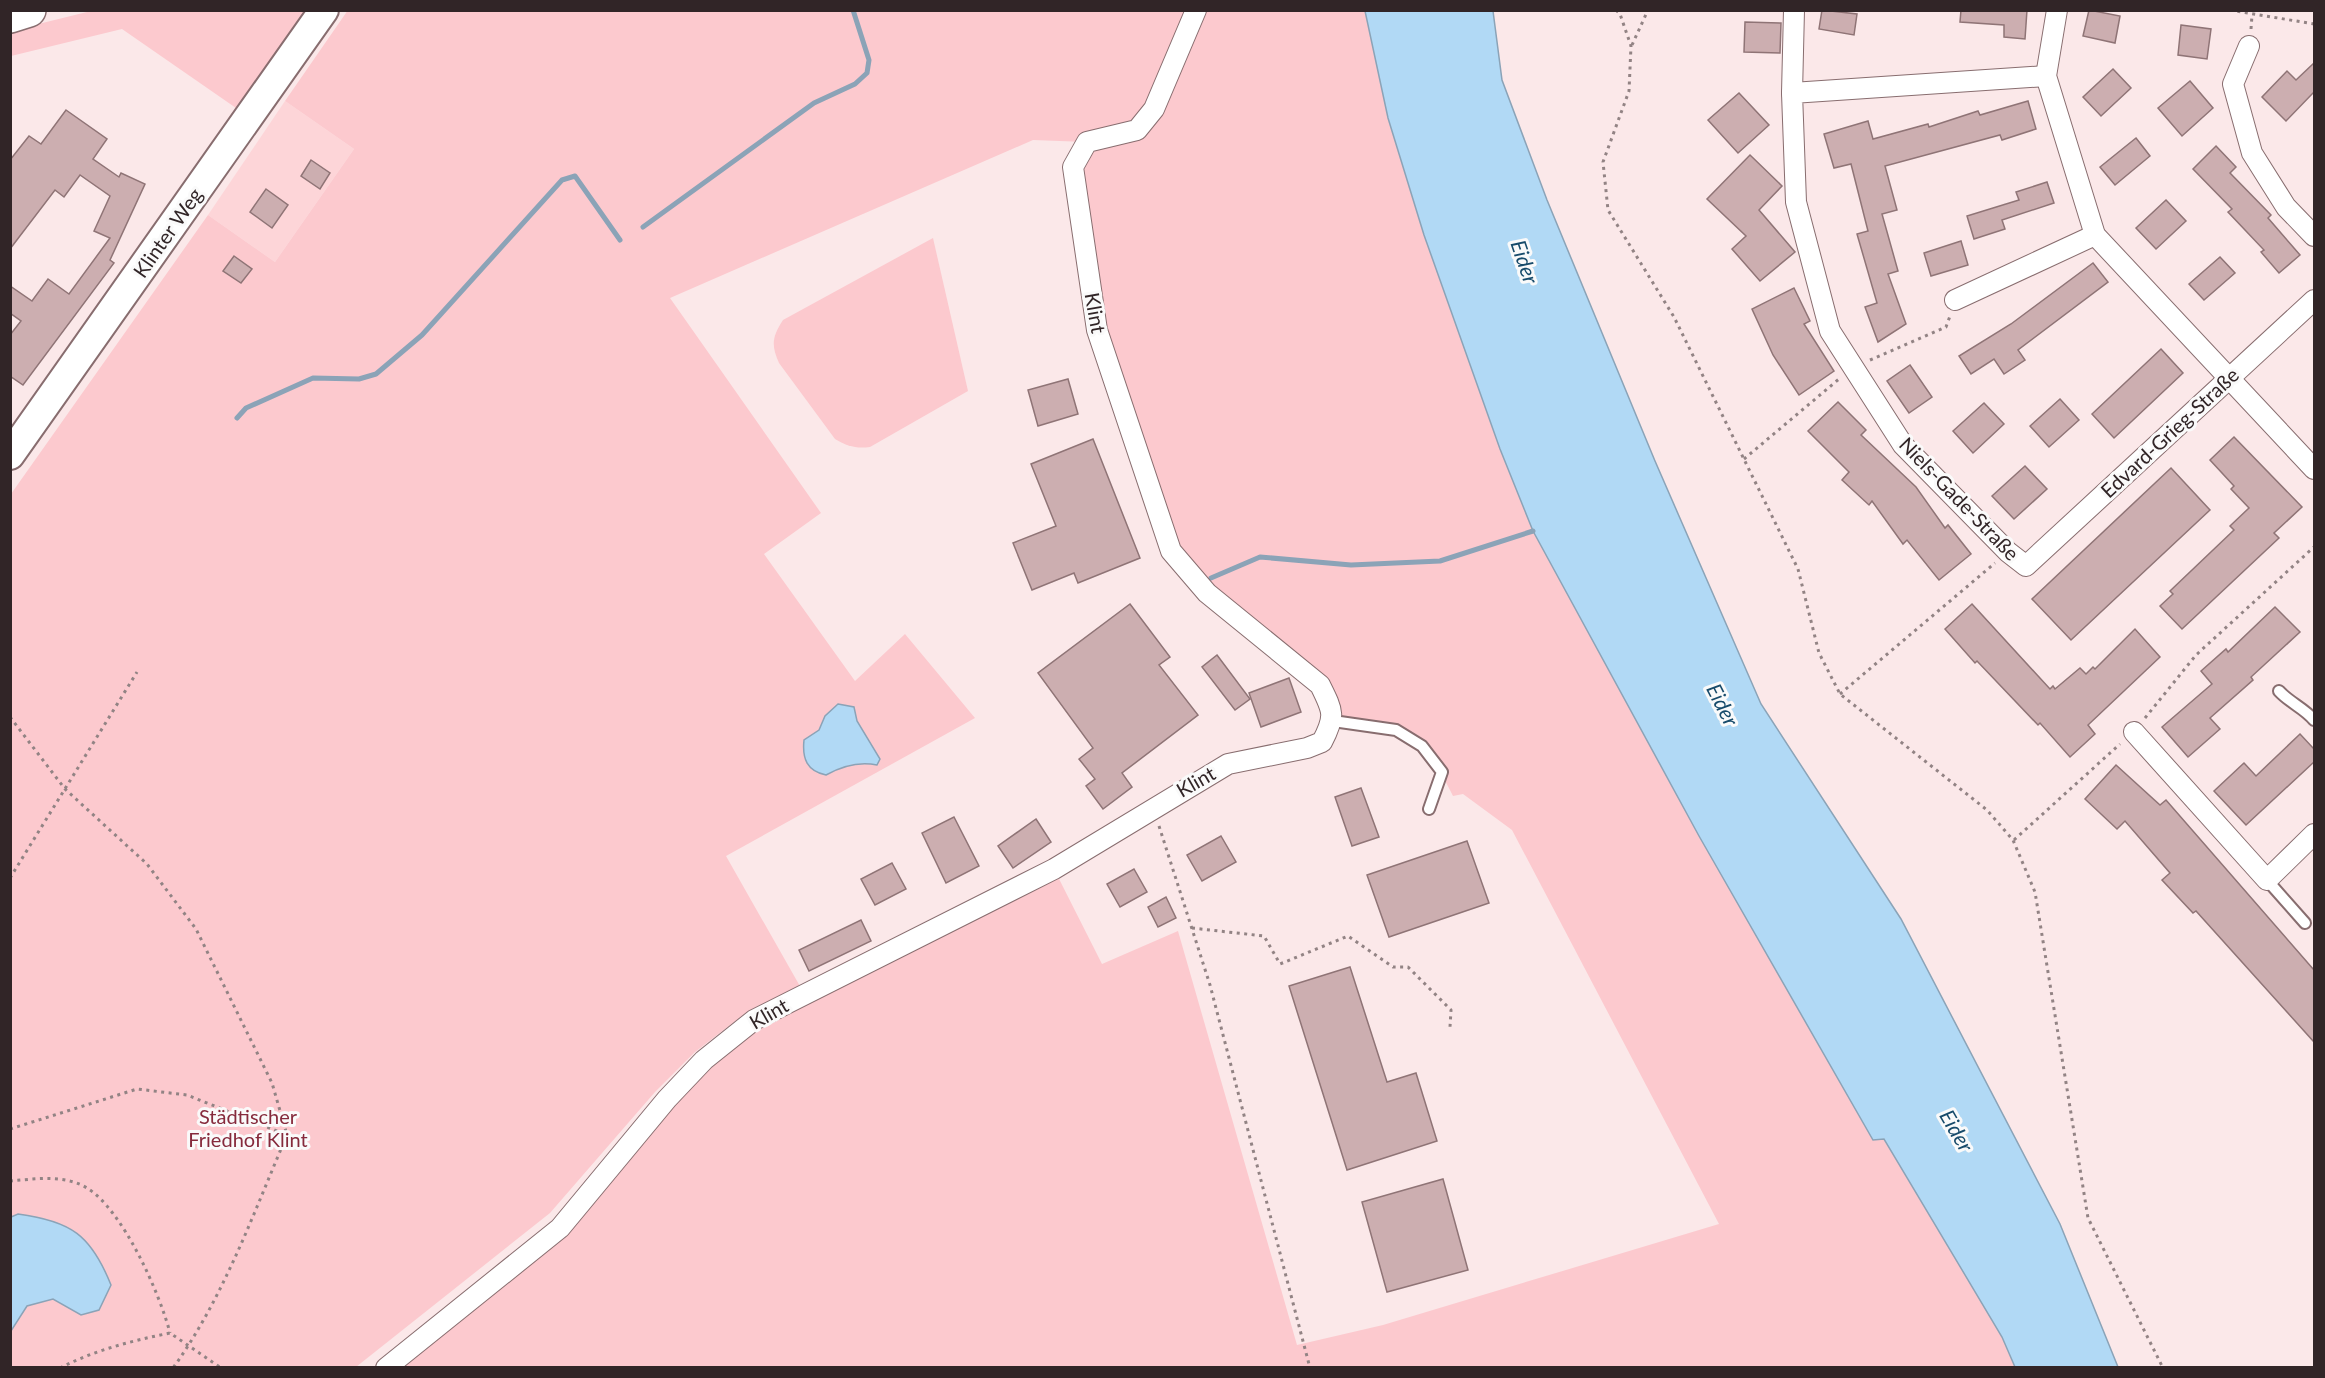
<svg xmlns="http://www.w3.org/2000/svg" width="2325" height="1378" font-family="Lato,sans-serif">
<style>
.built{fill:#fdd5d8}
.green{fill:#fcc9ce}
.water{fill:#b1d9f5;stroke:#8ba3b7;stroke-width:1.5}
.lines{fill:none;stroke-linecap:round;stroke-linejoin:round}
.stream{stroke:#8ba3b7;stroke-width:5}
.building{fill:#ccaeb0;stroke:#8f7476;stroke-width:1.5}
.lane-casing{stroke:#886d6f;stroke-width:14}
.street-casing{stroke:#886d6f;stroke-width:22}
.secondary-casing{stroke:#886d6f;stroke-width:32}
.highway-casing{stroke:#886d6f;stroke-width:36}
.path{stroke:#928384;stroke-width:3;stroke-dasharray:3 4.5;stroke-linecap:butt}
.lane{stroke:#fff;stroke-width:10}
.street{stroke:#fff;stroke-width:20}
.secondary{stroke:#fff;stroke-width:28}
.highway{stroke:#fff;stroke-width:33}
.labels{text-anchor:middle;stroke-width:6;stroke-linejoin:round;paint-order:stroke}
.street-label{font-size:20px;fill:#312527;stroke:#fafafa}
.park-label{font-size:20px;fill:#862a3c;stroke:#fafafa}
.water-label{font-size:21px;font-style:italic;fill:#174b6b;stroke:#fafafa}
</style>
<rect width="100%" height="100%" fill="#fbe8e9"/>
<path class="built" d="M285,101L354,149L275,262L208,215Z"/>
<g class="green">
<path d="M348,10L1365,11L1388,118L1424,235L1500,449L1533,531L1699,836L1873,1140L1884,1138L2002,1337L2015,1367H386L560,1228L754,1020L1054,869L1102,964L1178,931L1297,1345L1383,1325L1719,1224L1512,830L1463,794L1453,796C1420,729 1403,731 1333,721L1330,704L1171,551L1097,330L1073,167L1086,142L1033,140L670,298L821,513L764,554L855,681L905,634L975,718L726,856L801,988L747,1012L695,1052L655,1092L550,1213L356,1367L11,1368V494L208,215L275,262L354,149L285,101Z"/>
<path d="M91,11H306L236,108L122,29L11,56L10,31Z"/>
<path d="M933,238L968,391L870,447C856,449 847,446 835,439L779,363C771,345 772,337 783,320Z"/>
</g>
<g class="water">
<path d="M1365,11H1493L1502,80L1547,200L1655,461L1761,704L1901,919L2060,1224L2118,1367H2015L2002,1337L1884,1139L1873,1140L1699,836L1533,531L1500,449L1424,235L1388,118Z"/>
<path d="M838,704L854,707L857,721L880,759L877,765C858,761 842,766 826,775C807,771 802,759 804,740L819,730L825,716Z"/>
<path d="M18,1214C71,1221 91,1235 111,1285L99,1310L81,1315L53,1299L27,1306L11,1331V1217Z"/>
</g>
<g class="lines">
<g class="stream">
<path d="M643,227L814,103L855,84L867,73L869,60L853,10"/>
<path d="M237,418L246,408L313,378L359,379L376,374L422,335L562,180L575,176L620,240"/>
<path d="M1211,578L1260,557L1351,565L1440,561L1533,531"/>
</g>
</g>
<g class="building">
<path d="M1822,10L1857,14L1854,35L1819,29Z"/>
<path d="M1961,10H2027L2025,39L2004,37V25L1960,22Z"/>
<path d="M2089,10L2120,16L2115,43L2083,36Z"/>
<path d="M1745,22L1781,23L1780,53L1744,52Z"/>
<path d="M2181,25L2211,29L2207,59L2178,55Z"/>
<path d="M2314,63V92L2286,121L2262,97L2287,71L2296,80Z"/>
<path d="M2113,69L2131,88L2101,116L2083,97Z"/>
<path d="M2190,81L2213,108L2182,136L2158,108Z"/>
<path d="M1739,93L1769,125L1738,153L1708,120Z"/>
<path d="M2028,101L2036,129L2002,140L2000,135L1885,166L1897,210L1882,214L1898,271L1888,274L1906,324L1878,342L1865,307L1877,303L1857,234L1868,231L1851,164L1834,168L1824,134L1868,121L1873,139L1928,124L1929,127L1978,111L1980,115Z"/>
<path d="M66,110L107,139L93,159L119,177L121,173L145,184L110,260L114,263L23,385L10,376V335L21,321L10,313V286L32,301L48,279L69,294L110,238L94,231L110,196L80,175L64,197L55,190L10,249V160L29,136L41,144Z"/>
<path d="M2136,138L2150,156L2115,185L2100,167Z"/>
<path d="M2216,146L2236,167L2230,173L2271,215L2268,218L2300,255L2279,273L2261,252L2264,250L2228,212L2232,209L2193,169Z"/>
<path d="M1750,155L1782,186L1759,210L1795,252L1760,281L1732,249L1746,236L1707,199Z"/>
<path d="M311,160L330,173L320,189L301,176Z"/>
<path d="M2047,182L2054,203L2002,220L2005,229L1974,239L1967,216L2019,200L2016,192Z"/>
<path d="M266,189L288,205L272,228L250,212Z"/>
<path d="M2166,200L2186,221L2156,249L2136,228Z"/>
<path d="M1961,241L1968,265L1931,276L1924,253Z"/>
<path d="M234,256L252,269L241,283L223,271Z"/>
<path d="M2220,257L2235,273L2204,300L2189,284Z"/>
<path d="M2093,263L2108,282L2018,350L2025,360L2004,374L1994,359L1971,374L1959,356L2011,324Z"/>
<path d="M1794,288L1810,321L1804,324L1834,371L1799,395L1773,355L1752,309Z"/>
<path d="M2161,349L2183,373L2114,438L2092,414Z"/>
<path d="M1910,365L1932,397L1909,413L1887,381Z"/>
<path d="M1068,379L1078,414L1038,426L1028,390Z"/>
<path d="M2060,399L2079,420L2049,447L2030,426Z"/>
<path d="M1838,402L1866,430L1861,435L1916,487L1945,528L1948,525L1971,554L1939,580L1907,540L1903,544L1872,501L1869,505L1842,480L1849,472L1808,431Z"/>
<path d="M1984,403L2004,424L1973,453L1953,431Z"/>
<path d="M2234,437L2302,507L2274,533L2279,538L2182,629L2160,606L2173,594L2170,591L2234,530L2230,526L2249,508L2231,489L2234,486L2210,460Z"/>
<path d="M1093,439L1140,558L1078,583L1074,573L1032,590L1013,543L1056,526L1031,464Z"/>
<path d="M2025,466L2047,489L2014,519L1992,496Z"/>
<path d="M2171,468L2210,510L2071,640L2032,599Z"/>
<path d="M1130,604L1170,657L1159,665L1198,715L1122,773L1132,787L1103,809L1086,786L1095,779L1079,759L1093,748L1038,673Z"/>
<path d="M1972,604L2050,689L2053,686L2055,689L2080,668L2086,674L2093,667L2095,669L2135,629L2160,657L2088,725L2095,734L2070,757L2040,723L2038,725L1977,661L1975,663L1945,629Z"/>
<path d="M2275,607L2300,632L2251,677L2253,680L2210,718L2220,729L2188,757L2162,727L2212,684L2201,671L2226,649L2228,652Z"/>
<path d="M1217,655L1250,699L1235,710L1202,667Z"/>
<path d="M1289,678L1301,712L1261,727L1249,693Z"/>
<path d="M2300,734L2314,749V762L2246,825L2214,791L2244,763L2256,776Z"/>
<path d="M2116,765L2160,805L2166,800L2314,970V1042L2196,911L2193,913L2162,880L2170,873L2125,821L2117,829L2085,799Z"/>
<path d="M1361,788L1379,837L1352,846L1335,797Z"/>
<path d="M954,817L979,866L946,883L922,833Z"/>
<path d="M1036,819L1051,842L1013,868L998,846Z"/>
<path d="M1221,836L1236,862L1202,881L1187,855Z"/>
<path d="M1467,841L1489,903L1389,937L1367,875Z"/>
<path d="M892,863L906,889L875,905L861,879Z"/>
<path d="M1134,869L1147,892L1120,907L1107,884Z"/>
<path d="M1166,897L1176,918L1158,927L1148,907Z"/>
<path d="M861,920L871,941L809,971L799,950Z"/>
<path d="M1350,967L1387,1082L1416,1073L1437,1141L1347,1170L1289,986Z"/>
<path d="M1443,1179L1468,1270L1387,1292L1362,1202Z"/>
</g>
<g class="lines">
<defs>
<g id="lane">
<path d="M2279,691C2290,703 2304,708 2314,720"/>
<path d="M1333,721L1396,730L1422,746L1442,772L1429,809"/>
<path d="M2267,880L2305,923"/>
</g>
<g id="street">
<path d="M2057,10L2046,76L2095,235L2314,469"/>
<path d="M2249,46L2233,84L2252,153L2286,207L2314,236"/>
<path d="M2046,76L1792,93L1796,202L1830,331L1903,445L2008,552L2026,566L2314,300"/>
<path d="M1792,93L1794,10"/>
<path d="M1955,300L2095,235"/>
<path d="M2134,732L2267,880L2314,834"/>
<path d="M386,1368L560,1228L667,1099L704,1060L754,1020L1054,869L1228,764L1307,748L1322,742C1336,716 1333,711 1320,685L1207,593L1171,551L1097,330L1073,167L1087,142L1137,130L1154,109L1196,10"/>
</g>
<path id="secondary" d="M10,455L324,10"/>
<path id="highway" d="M10,16L29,10"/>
</defs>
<use href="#lane" class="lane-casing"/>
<use href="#street" class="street-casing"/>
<use href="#secondary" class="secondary-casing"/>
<use href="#highway" class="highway-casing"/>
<g class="path">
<path d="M1616,10L1620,14L1631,46L1629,91L1603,162L1608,210L1674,317L1798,569L1819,653L1840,694L1987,810L2013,840L2035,892L2088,1218L2163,1368"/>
<path d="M2230,10L2314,24"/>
<path d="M2251,29L2252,15"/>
<path d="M1632,45L1648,10"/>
<path d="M1870,360L1946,327L1950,316"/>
<path d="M1744,459L1839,379"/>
<path d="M1840,694L1995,563"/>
<path d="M10,717L65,789L147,864L196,929L272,1083L287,1135"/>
<path d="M2145,718L2196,655L2314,547"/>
<path d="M1159,826L1210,985L1310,1368"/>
<path d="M2014,840L2120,744"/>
<path d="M10,878L137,672"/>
<path d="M1192,928L1264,936L1280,964L1348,936L1393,967H1408L1451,1010L1450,1027"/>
<path d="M10,1129L137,1089L187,1095L287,1135C253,1214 224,1297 173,1368"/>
<path d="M10,1181C35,1179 64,1174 87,1188C123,1210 160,1294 170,1333"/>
<path d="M60,1368C95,1350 131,1341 170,1333L221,1368"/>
</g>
<use href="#lane" class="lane"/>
<use href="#street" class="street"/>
<use href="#secondary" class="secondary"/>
<use href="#highway" class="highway"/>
</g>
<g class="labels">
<g class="street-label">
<text transform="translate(168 233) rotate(-55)" y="7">Klinter Weg</text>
<text transform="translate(1095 313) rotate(80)" y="7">Klint</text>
<text transform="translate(2170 433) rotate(-43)" y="7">Edvard-Grieg-Straße</text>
<text transform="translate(1959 499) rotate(46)" y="7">Niels-Gade-Straße</text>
<text transform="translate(1196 782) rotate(-30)" y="7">Klint</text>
<text transform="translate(769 1014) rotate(-30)" y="7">Klint</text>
</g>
<g class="park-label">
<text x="248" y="1124">Städtischer<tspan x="248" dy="23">Friedhof Klint</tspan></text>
</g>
<g class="water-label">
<text transform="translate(1524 262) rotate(71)" y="7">Eider</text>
<text transform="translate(1722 705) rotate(63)" y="7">Eider</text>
<text transform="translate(1956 1131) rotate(60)" y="7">Eider</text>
</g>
</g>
<rect width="2325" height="1378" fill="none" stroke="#312527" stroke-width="24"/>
</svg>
